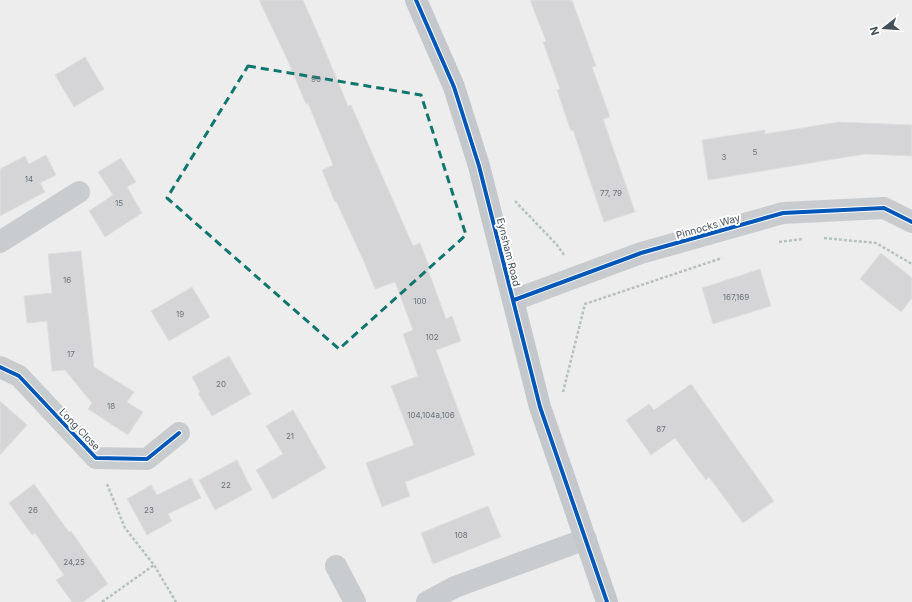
<svg xmlns="http://www.w3.org/2000/svg" width="912" height="602" font-family="Inter,sans-serif">
<style>
.building{fill:#d5d5d7;stroke:#dfdfe0}
.lines{fill:none;stroke-linecap:round;stroke-linejoin:round}
.path{stroke:#b5c2be;stroke-width:2.5;stroke-dasharray:3 2;stroke-linecap:butt}
.minor{stroke:#c9ccce;stroke-width:22}
.major{stroke:#c4c8cc;stroke-width:22}
.cycleway-casing{stroke:#fff;stroke-width:6}
.cycleway{stroke:#0057b8;stroke-width:4}
.marked{fill:none;stroke:#0f766e;stroke-width:3;stroke-dasharray:8 5;stroke-linejoin:round}
.labels{text-anchor:middle;stroke-width:4;stroke-linejoin:round;paint-order:stroke}
.number-label{font-size:8px;fill:#6a727a}
.street-label{font-size:10px;fill:#444f5a;stroke:#fff}
</style>
<rect width="100%" height="100%" fill="#eeeded"/>
<g class="building">
<path d="M259,0H303L321,41L348,106L351,105L413,246L420,243L430,269L428,270L446,319L452,316L461,341L436,350L475,455L405,482L410,496L382,507L366,463L414,445L391,386L418,376L403,334L413,330L395,282L375,289L365,264L336,201L335,202L322,170L333,165L308,103L306,104L287,59Z"/>
<path d="M530,0H572L596,66L592,67L610,117L603,119L635,212L604,222L573,130L571,131L557,90L560,89L543,42L546,41Z"/>
<path d="M85,57L104,89L74,107L55,75Z"/>
<path d="M839,122L912,125V156L865,154L708,180L702,140L765,130V134Z"/>
<path d="M46,155L56,175L40,183L45,192L0,216V169L25,156L29,164Z"/>
<path d="M121,158L136,182L127,187L142,213L105,237L89,211L113,195L98,172Z"/>
<path d="M81,251L94,367L134,392L127,402L143,412L128,435L88,409L92,403L65,370L52,371L47,321L27,323L24,296L52,293L48,254Z"/>
<path d="M881,253L912,278V298L901,312L860,279Z"/>
<path d="M760,269L771,306L713,324L702,288Z"/>
<path d="M192,287L210,317L169,341L151,311Z"/>
<path d="M229,356L251,394L212,416L198,393L200,392L192,377Z"/>
<path d="M691,384L774,501L743,523L709,477L706,480L675,438L651,455L626,420L649,404L654,410Z"/>
<path d="M0,401L27,425L0,455Z"/>
<path d="M293,410L326,468L273,499L256,470L283,454L266,426Z"/>
<path d="M237,460L252,490L215,510L199,480Z"/>
<path d="M191,478L201,498L168,514L172,521L147,535L127,499L151,485L157,495Z"/>
<path d="M34,484L69,532L71,531L108,584L83,602H72L56,580L64,575L35,533L32,535L9,503Z"/>
<path d="M488,506L501,537L433,564L421,533Z"/>
</g>
<g class="lines">
<g class="path">
<path d="M515,201L557,245L564,255"/>
<path d="M824,238L876,243L912,264"/>
<path d="M779,242L802,239"/>
<path d="M563,392L585,304L722,258"/>
<path d="M107,484L125,528L154,565L176,602"/>
<path d="M102,602L154,565"/>
</g>
<g class="minor">
<path d="M0,242L79,192"/>
<path d="M514,300L641,253L783,213L884,208L912,222"/>
<path d="M0,367L19,376L96,458L147,459L179,433"/>
<path d="M336,566L355,602"/>
<path d="M427,602L455,587L586,539"/>
</g>
<path class="major" d="M416,0L454,87L479,166L540,407L607,602"/>
<defs>
<g id="cycleway">
<path d="M416,0L454,87L479,166L540,407L607,602"/>
<path d="M514,300L641,253L783,213L884,208L912,222"/>
<path d="M0,367L19,376L96,458L147,459L179,433"/>
</g>
</defs>
<use href="#cycleway" class="cycleway-casing"/>
<use href="#cycleway" class="cycleway"/>
</g>
<path class="marked" d="M248,66L421,95L466,235L339,349L167,198Z"/>
<g class="labels">
<g class="number-label">
<text x="316" y="82">90</text>
<text x="755" y="155">5</text>
<text x="724" y="160">3</text>
<text x="29" y="182">14</text>
<text x="611" y="196">77, 79</text>
<text x="119" y="206">15</text>
<text x="67" y="283">16</text>
<text x="736" y="300">167,169</text>
<text x="420" y="304">100</text>
<text x="180" y="317">19</text>
<text x="432" y="340">102</text>
<text x="71" y="357">17</text>
<text x="221" y="387">20</text>
<text x="111" y="409">18</text>
<text x="431" y="418">104,104a,106</text>
<text x="661" y="432">87</text>
<text x="290" y="439">21</text>
<text x="226" y="488">22</text>
<text x="33" y="513">26</text>
<text x="149" y="513">23</text>
<text x="461" y="538">108</text>
<text x="74" y="565">24,25</text>
</g>
<g class="street-label">
<text transform="translate(708 226) rotate(-16)" y="4">Pinnocks Way</text>
<text transform="translate(509 252) rotate(76)" y="4">Eynsham Road</text>
<text transform="translate(80 429) rotate(46)" y="4">Long Close</text>
</g>
</g>
<g transform="translate(884 28) rotate(253)" stroke="#ffffff" stroke-width="3" paint-order="stroke">
<path d="M0-3L7 15L0 10L-7 15Z" fill="#444f5a"/>
<text y="-6" font-size="11" font-weight="bold" text-anchor="middle" fill="#444f5a">N</text>
</g>
</svg>
